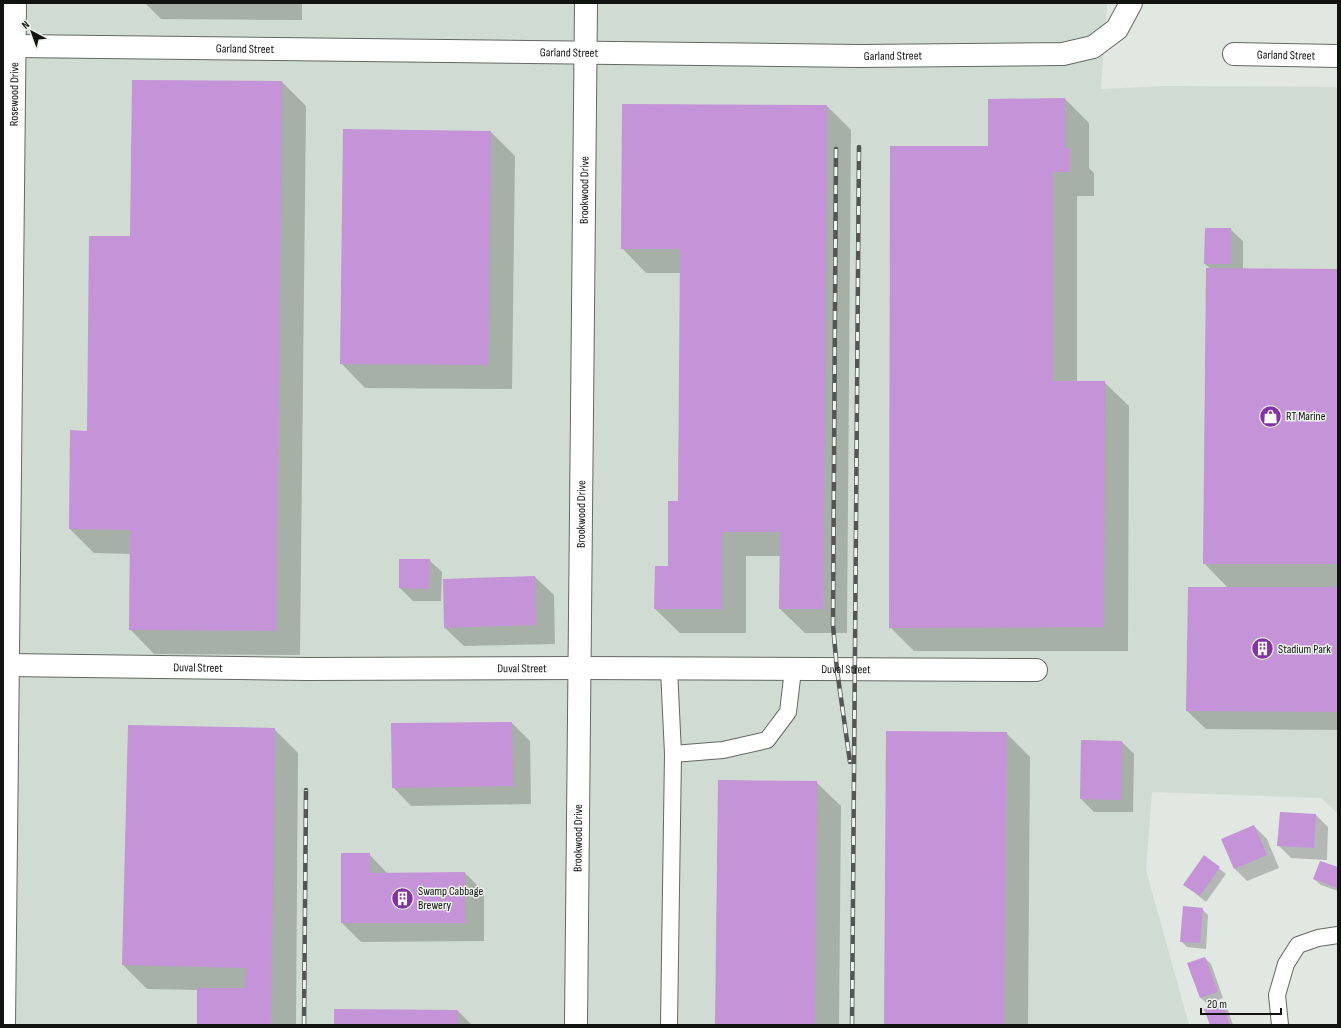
<svg xmlns="http://www.w3.org/2000/svg" width="1341" height="1028" font-family="'Sofia Sans Condensed',sans-serif">
<style>
.built{fill:#d0dcd1}
.shadow{fill:#0003}
.building{fill:#c493d8}
.lines{fill:none;stroke-linecap:round;stroke-linejoin:round}
.service-casing{stroke:#636863;stroke-width:18}
.minor-casing{stroke:#636863;stroke-width:24}
.service{stroke:#fff;stroke-width:16}
.minor{stroke:#fff;stroke-width:22}
.rail-casing{stroke:#535653;stroke-width:4.5}
.rail{stroke:#eef4ee;stroke-width:3;stroke-dasharray:9;stroke-linecap:butt}
.labels{text-anchor:middle;stroke-width:3;stroke-linejoin:round;paint-order:stroke}
.street-label{font-size:12px;fill:#111311;stroke:#eef4ee}
.poi-label{font-size:12px;fill:#111311;stroke:#eef4ee;text-anchor:start}
</style>
<rect width="100%" height="100%" fill="#e1e7e1"/>
<path class="built" d="M3,3H1107L1101,89L1164,86L1338,87V814L1321,798L1152,792L1146,870L1189,1025H3Z"/>
<g class="shadow">
<path d="M145,3H302V20L161,19Z"/>
<path d="M426,3H496V4Z"/>
<path d="M282,82L306,106L300,655L154,654L130,629L131,554L94,553L70,529L88,432L131,237Z"/>
<path d="M1065,99L1089,123V168L1094,173V196H1077V382H1104L1129,406L1128,651H914L890,627L989,146Z"/>
<path d="M827,106L851,130L847,633H805L780,609L781,556H746V633H680L655,609L669,567L679,502L681,273H646L622,248Z"/>
<path d="M491,132L515,156L512,389L365,388L341,363Z"/>
<path d="M1230,229L1243,241V270H1338V730L1206,729L1187,711L1228,588L1204,563L1211,269L1205,264Z"/>
<path d="M429,560L442,572L441,601H413L400,588Z"/>
<path d="M535,577L554,595L555,644L464,646L445,628Z"/>
<path d="M512,723L530,741L531,804L411,806L393,787Z"/>
<path d="M274,729L298,753L296,1025H198V990L147,989L123,965Z"/>
<path d="M1006,733L1030,757L1028,1025H885Z"/>
<path d="M1122,742L1134,754L1133,812H1094L1081,799Z"/>
<path d="M816,782L841,806L839,1025H716Z"/>
<path d="M1316,815L1328,827L1327,860L1291,858L1278,845Z"/>
<path d="M1254,826L1267,839L1279,868L1247,881L1234,868Z"/>
<path d="M369,854L388,874L465,873L484,892V941L361,942L342,923Z"/>
<path d="M1204,857L1226,874L1206,902L1184,884Z"/>
<path d="M1338,868V891L1321,885L1314,879Z"/>
<path d="M1202,909L1208,915L1206,949L1187,947L1181,941Z"/>
<path d="M1205,958L1211,964L1223,998L1207,1004L1201,998L1189,964Z"/>
<path d="M1222,1004L1228,1010L1233,1025H1211Z"/>
<path d="M458,1011L472,1025H335Z"/>
</g>
<g class="building">
<path d="M132,80L282,81L276,631L129,630L130,530L69,529L70,430L87,431L89,236H130Z"/>
<path d="M1065,98V148H1070V172H1053V381H1105L1104,627L889,628L890,146H988V99Z"/>
<path d="M622,104L827,105L823,609H779L780,532H722V609H654L655,566H668V501H678L680,249H621Z"/>
<path d="M343,129L491,131L488,365L340,364Z"/>
<path d="M1205,228H1231V264H1204Z"/>
<path d="M1206,268L1338,269V564H1203Z"/>
<path d="M399,559H430L429,589L399,588Z"/>
<path d="M535,576L536,625L444,628L443,579Z"/>
<path d="M1188,587H1338V712L1186,711Z"/>
<path d="M512,722L513,786L392,788L391,723Z"/>
<path d="M128,725L275,728L271,1025H197V988H245L246,968L122,965Z"/>
<path d="M886,731L1007,732L1004,1025H884Z"/>
<path d="M1081,740L1122,741L1121,800L1080,799Z"/>
<path d="M718,780L817,781L815,1025H715Z"/>
<path d="M1280,812L1316,814L1314,848L1277,846Z"/>
<path d="M1254,825L1267,855L1234,869L1221,839Z"/>
<path d="M341,853H370V873L465,872V923H341Z"/>
<path d="M1204,855L1220,867L1200,896L1183,885Z"/>
<path d="M1320,861L1338,867V888L1313,879Z"/>
<path d="M1183,906L1203,908L1200,943L1180,942Z"/>
<path d="M1205,957L1218,992L1200,998L1187,963Z"/>
<path d="M1222,1003L1230,1025H1210L1204,1009Z"/>
<path d="M334,1009L458,1010V1025H334Z"/>
</g>
<g class="lines">
<defs>
<g id="service">
<path d="M673,754L723,750L767,740L788,712L793,670"/>
<path d="M669,1025L673,754L669,669"/>
<path d="M1280,1025L1277,995L1286,964L1298,945L1318,938L1338,935"/>
</g>
<g id="minor">
<path id="s1" d="M15,46L860,56L1063,54L1093,47L1117,29L1131,3"/>
<path id="s2" d="M1234,54L1338,56"/>
<path id="s3" d="M7,665L307,669L580,668L1036,670"/>
<path id="s4" d="M4,1025L15,3"/>
<path id="s5" d="M576,1025L586,3"/>
</g>
</defs>
<use href="#service" class="service-casing"/>
<use href="#minor" class="minor-casing"/>
<use href="#service" class="service"/>
<use href="#minor" class="minor"/>
<defs>
<g id="rail">
<path d="M836,149L833,625L837,670L850,762"/>
<path d="M304,1025L306,790"/>
<path d="M852,1025L859,147"/>
</g>
</defs>
<use href="#rail" class="rail-casing"/>
<use href="#rail" class="rail"/>
</g>
<defs>
<symbol id="shop-disc" viewBox="-11 -11 22 22"><circle r="9.5" fill="#8432a1" stroke="#eef4ee"/><path d="M-5-2.5h2.3a2.7 3.5 0 0 1 5.4 0H5L5.5 6h-11ZM-1.5-2.5h3a1.5 2.3 0 0 0-3 0Z" fill="#fff"/></symbol>
<symbol id="building-disc" viewBox="-11 -11 22 22"><circle r="9.5" fill="#8432a1" stroke="#eef4ee"/><path d="M-4-6H4V6H1V3H-1V6H-4ZM-2.5-4.3h1.7v1.8h-1.7ZM.8-4.3h1.7v1.8H.8ZM-2.5-1h1.7V.8h-1.7ZM.8-1h1.7V.8H.8Z" fill="#fff"/></symbol>
</defs>
<g fill-rule="evenodd">
<use href="#shop-disc" x="1258" y="404" width="25" height="25"/>
<use href="#building-disc" x="1250" y="636" width="25" height="25"/>
<use href="#building-disc" x="390" y="886" width="25" height="25"/>
</g>
<g class="labels">
<g class="street-label">
<text dy="4" stroke="none"><textPath href="#s1" startOffset="230">Garland Street</textPath></text>
<text dy="4" stroke="none"><textPath href="#s1" startOffset="554">Garland Street</textPath></text>
<text dy="4" stroke="none"><textPath href="#s2" startOffset="52">Garland Street</textPath></text>
<text dy="4" stroke="none"><textPath href="#s1" startOffset="878">Garland Street</textPath></text>
<text dy="4" stroke="none"><textPath href="#s4" startOffset="931">Rosewood Drive</textPath></text>
<text dy="4" stroke="none"><textPath href="#s5" startOffset="835">Brookwood Drive</textPath></text>
<text dy="4" stroke="none"><textPath href="#s5" startOffset="511">Brookwood Drive</textPath></text>
<text dy="4" stroke="none"><textPath href="#s3" startOffset="191">Duval Street</textPath></text>
<text dy="4" stroke="none"><textPath href="#s3" startOffset="515">Duval Street</textPath></text>
<text dy="4" stroke="none"><textPath href="#s3" startOffset="839">Duval Street</textPath></text>
<text dy="4" stroke="none"><textPath href="#s5" startOffset="187">Brookwood Drive</textPath></text>
</g>
<g class="poi-label">
<text x="1286" y="420">RT Marine</text>
<text x="1278" y="653">Stadium Park</text>
<text x="418" y="895">Swamp Cabbage<tspan x="418" dy="14">Brewery</tspan></text>
</g>
</g>
<rect width="1341" height="1028" fill="none" stroke="#111311" stroke-width="8"/>
<g transform="translate(32 32) rotate(319)" stroke="#eef4ee" stroke-width="3" paint-order="stroke">
<path d="M0-3L7 15L0 10L-7 15Z" fill="#111311"/>
<text y="-6" font-size="11" font-weight="bold" text-anchor="middle" fill="#111311">N</text>
</g>
<path d="M1201 1008v6h80v-6" fill="none" stroke="#111311" stroke-width="2"/>
<text x="1207" y="1008" font-size="12" fill="#111311" stroke="#eef4ee" stroke-width="3" paint-order="stroke">20 m</text>
</svg>
